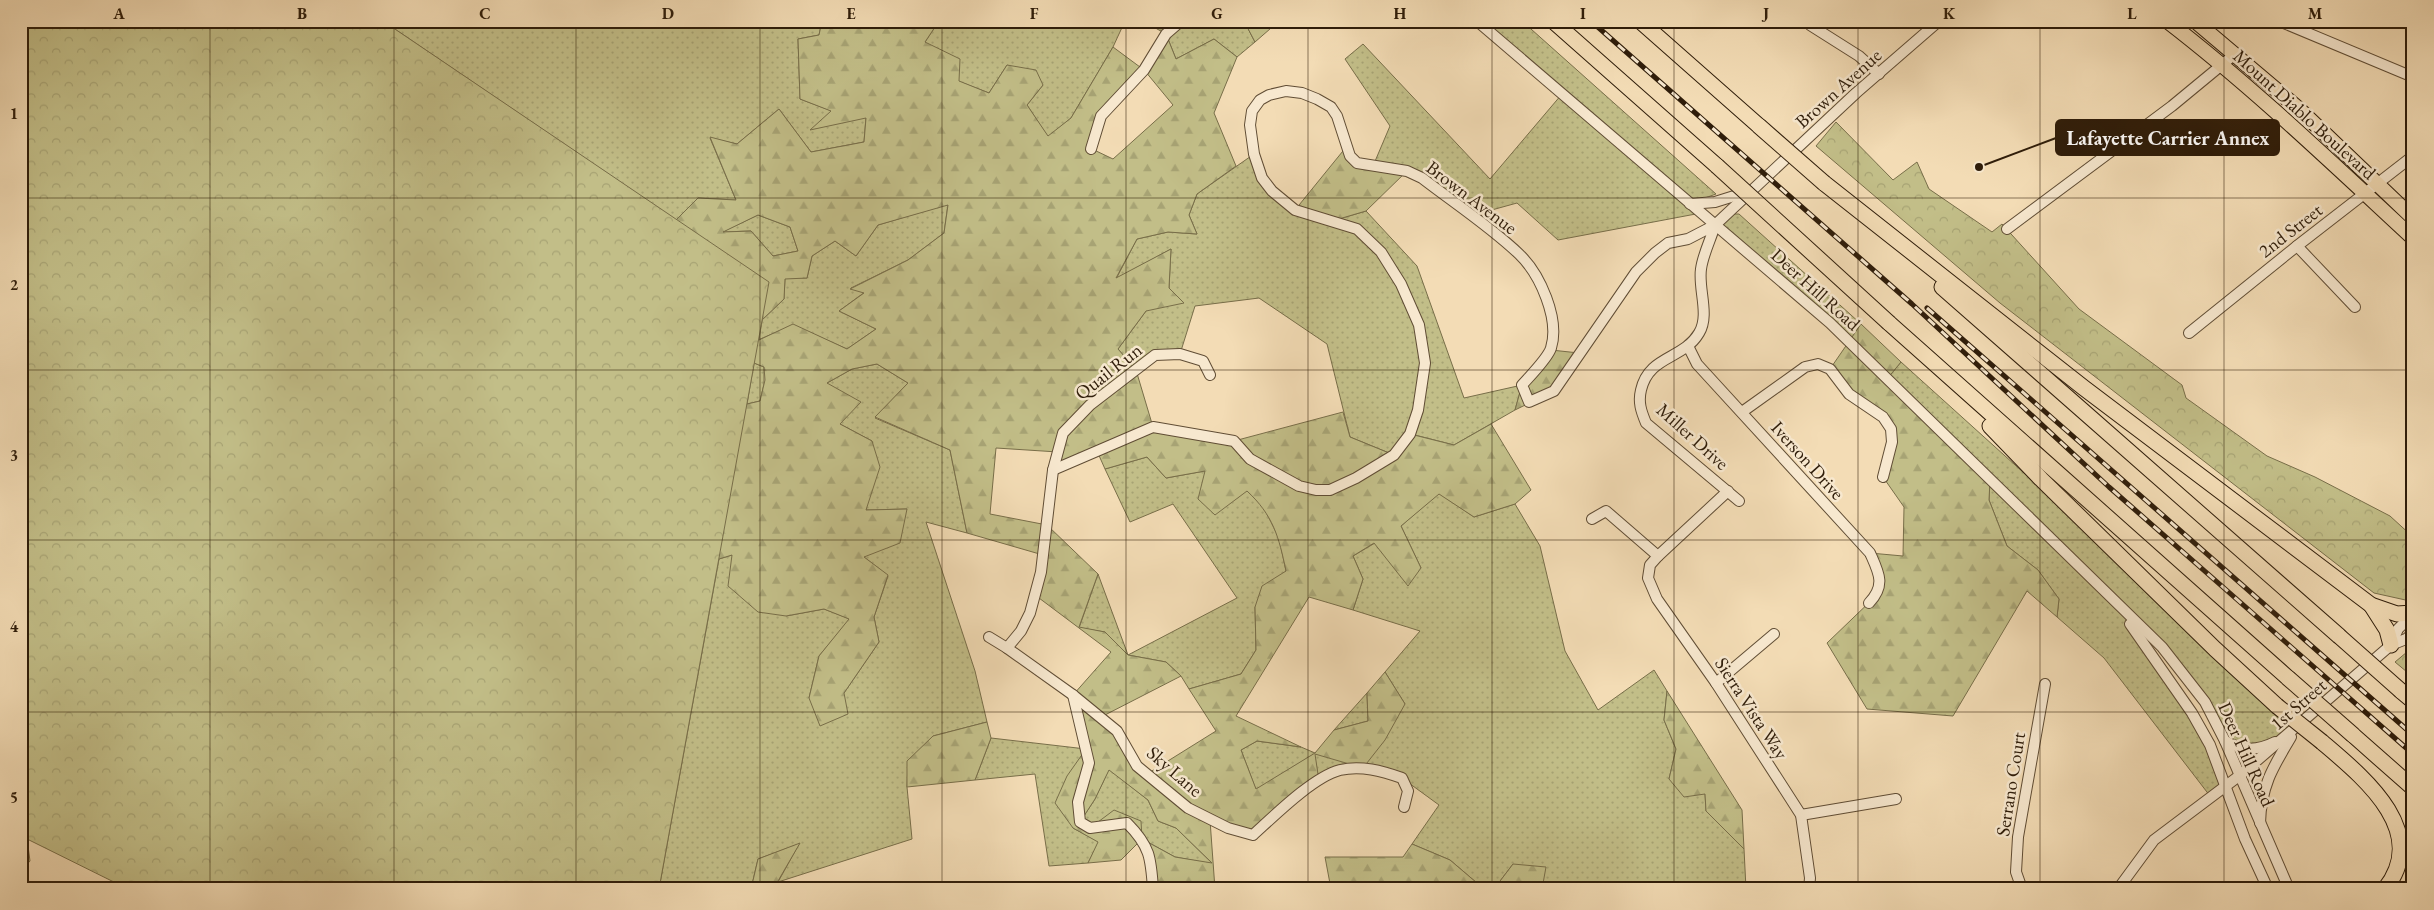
<svg xmlns="http://www.w3.org/2000/svg" width="2434" height="910" font-family="'EB Garamond',serif">
<style>
.grass{fill:url(#grass-dots);stroke:#786e49}
.forest{fill:url(#forest-firs);stroke:#786e49;fill-rule:evenodd}
.park{fill:url(#park-crowns);stroke:#786e49}
.lines{fill:none;stroke-linecap:round;stroke-linejoin:round}
.minor-casing{stroke:#604d35;stroke-width:12}
.major-casing{stroke:#2f1d0a;stroke-width:16}
.highway-casing{stroke:#2f1d0a;stroke-width:17}
.minor{stroke:#f7e8cf;stroke-width:10}
.major{stroke:#f3dcb5;stroke-width:14}
.highway{stroke:#f3dcb5;stroke-width:15}
.rail-casing{stroke:#2f1d0a;stroke-width:5}
.rail{stroke:#f7e8cf;stroke-width:3;stroke-dasharray:9;stroke-linecap:butt}
.highway-bridge-casing{stroke:#2f1d0a;stroke-width:17;stroke-linecap:butt}
.highway-bridge{stroke:#f3dcb5;stroke-width:15}
.grid{fill:none;stroke:#2f1d0a;stroke-width:1;stroke-opacity:0.55}
.labels{text-anchor:middle;stroke-width:5;stroke-linejoin:round;paint-order:stroke}
.street-label{font-size:19px;fill:#2f1d0a;stroke:#f7e8cf}
.leader{fill:none;stroke:#2f1d0a;stroke-width:2}
.callout-dot{fill:#2f1d0a;stroke:#f7e8cf;stroke-width:2}
.callout{fill:#2f1d0a;stroke:#2f1d0a;stroke-width:2}
.callout-label{font-size:20px;text-anchor:middle;font-weight:bold;fill:#fff}
.neatline{fill:none;stroke:#2f1d0a;stroke-width:2}
.grid-label{font-size:16px;text-anchor:middle;font-weight:bold;fill:#2f1d0a}
</style>
<defs>
<pattern id="grass-dots" width="8" height="8" patternUnits="userSpaceOnUse" patternTransform="scale(1.25)"><rect width="8" height="8" fill="#c2be88"/><path d="M2 2h.1M6 6h.1" fill="none" stroke="#a7a374" stroke-width="1.8" stroke-linecap="round"/></pattern>
<pattern id="forest-firs" width="22" height="20" patternUnits="userSpaceOnUse" patternTransform="scale(1.25)"><rect width="22" height="20" fill="#c2be88"/><path d="M5 1l3.5 6h-7zM16 11l3.5 6h-7z" fill="#a7a374"/></pattern>
<pattern id="park-crowns" width="20" height="18" patternUnits="userSpaceOnUse" patternTransform="scale(1.25)"><rect width="20" height="18" fill="#c2be88"/><path d="M2 6a3 3 0 1 1 6 0M12 15a3 3 0 1 1 6 0" fill="none" stroke="#a7a374"/></pattern>
</defs>
<rect width="100%" height="100%" fill="#f3dcb5"/>
<filter id="stains"><feTurbulence type="fractalNoise" baseFrequency=".004" numOctaves="4"/><feColorMatrix values="0 0 0 0 .2 0 0 0 0 .09 0 0 0 0 .02 0 0 0 .5 -.17"/></filter>
<radialGradient id="worn" r=".72"><stop offset=".6" stop-color="#630" stop-opacity="0"/><stop offset="1" stop-color="#630" stop-opacity=".3"/></radialGradient>
<g class="grass">
<path d="M383,21H822L819,35L798,39L800,99L832,111L812,129L866,117L864,142L811,152L779,109L737,144L710,138L736,200L698,198L676,220Z"/>
<path d="M843,21H900L899,25L865,28Z"/>
<path d="M939,21H1125L1113,47L1071,118L1048,137L1027,105L1043,85L1007,65L989,93L958,81L925,42Z"/>
<path d="M1181,21H1244L1255,42L1237,57L1214,39L1176,59L1166,34Z"/>
<path d="M1477,21H1522L1716,194L1691,203L1701,213L1558,240L1517,203L1470,216L1422,178L1373,166L1390,126L1345,59L1363,44L1490,179L1562,94Z"/>
<path d="M1254,154L1262,178L1295,210L1332,221L1366,211L1417,266L1464,398L1522,385L1515,410L1454,445L1411,434L1394,455L1350,437L1327,344L1259,298L1195,306L1180,354L1155,355L1136,370L1118,349L1146,311L1169,288L1171,249L1116,279L1137,239L1168,232L1197,234L1189,215L1197,194Z"/>
<path d="M948,204L944,233L908,260L851,288L865,292L839,311L876,329L847,349L793,325L758,340L762,320L784,299L785,278H807L812,256L835,241L856,256L878,225Z"/>
<path d="M1726,214H1739L1861,324L1849,342L1715,225Z"/>
<path d="M758,215L790,227L798,251L773,256L751,231L722,232Z"/>
<path d="M1901,362L2035,483L2295,729L2267,746L2225,741L2205,702L2162,647L2117,606L2153,654L2192,713L2225,786L2210,796L2104,658L2057,617L2059,599L2038,570L2007,546L1989,500L1990,480L1887,379Z"/>
<path d="M754,363L764,367V384L760,401L747,404Z"/>
<path d="M877,364L908,383L875,418L950,450L967,533L926,522L975,671L987,722L933,736L908,761L907,787L912,839L778,882L799,844L758,859L751,889H659L719,559L732,555L786,616L824,609L850,619L819,656L809,698L844,693L879,642L874,617L888,576L864,557L907,509L866,510L872,441L840,424L827,383L852,369Z"/>
<path d="M1147,457L1166,478L1205,471L1247,491L1263,506L1279,538L1286,571L1255,607L1256,650L1241,674L1189,689L1181,676L1166,662L1128,655L1105,632L1079,628L1098,574L1128,655L1237,598L1173,504L1130,522L1105,469Z"/>
<path d="M1439,493L1474,517L1515,504L1540,546L1565,651L1598,710L1654,670L1667,691L1664,720L1676,749L1669,779L1705,793L1706,811L1744,849L1746,889H1542L1513,864L1494,889H1484L1450,860L1412,844L1439,805L1402,778L1363,768L1319,781L1314,754L1256,790L1241,750L1257,741L1301,747L1315,753L1405,704L1385,672L1420,631L1353,610L1363,579L1353,556L1375,543L1421,568L1401,526Z"/>
<path d="M1367,693L1368,721L1334,730Z"/>
<path d="M991,738L1086,749L1073,828L1099,842L1088,863L1049,866L1035,774L975,780Z"/>
<path d="M1109,769L1148,800L1158,821L1176,828L1213,864L1175,857L1142,839L1090,828L1080,822L1095,799Z"/>
<path d="M21,838L28,846L30,861L21,871Z"/>
</g>
<g class="forest">
<path d="M822,21H843L865,28L898,25L900,21H939L925,42L960,59L959,81L989,93L1007,65L1036,70L1043,85L1027,105L1048,136L1071,118L1113,47L1144,70L1166,34L1143,21H1181L1166,34L1176,59L1214,39L1237,57L1214,113L1236,166L1197,194L1189,215L1197,234L1168,232L1137,239L1116,278L1171,249L1169,288L1184,303L1146,311L1118,349L1136,370L1153,427L1234,441L1343,412L1350,437L1394,455L1410,434L1454,445L1491,424L1531,490L1515,504L1474,517L1439,494L1401,526L1421,568L1408,586L1374,543L1353,556L1363,579L1353,610L1309,597L1236,716L1301,747L1257,741L1241,750L1256,789L1315,753L1334,730L1368,721L1367,693L1385,672L1405,704L1385,740L1363,768L1315,754L1319,781L1282,808L1253,835L1228,828L1210,820L1215,889H1153L1151,857L1142,839L1121,860L1088,863L1098,842L1073,828L1055,803L1067,776L1086,749L1073,695L1111,652L1035,595L1041,572L1043,555L967,533L950,450L875,417L908,383L877,364L852,369L827,383L861,402L840,424L872,441L880,467L866,510L907,509L900,543L864,557L888,575L874,617L879,642L844,693L848,714L820,726L809,698L819,656L849,619L824,609L786,616L758,612L728,586L732,555L719,559L697,551L686,566L656,565L618,570L615,554L629,541L634,517L610,506L616,489L599,469L618,455L645,476L650,500L684,489L715,465L735,467L713,437L747,404L760,401L765,380L764,367L754,363L736,342L688,406L654,429L614,419L603,403L568,382L544,400L505,371L470,355L471,335L498,315L597,304L657,302L662,268L637,245L602,226L550,204L534,183L565,162L604,171L632,190L642,221L668,234L676,220L698,198L736,200L710,137L737,144L779,109L811,152L864,142L866,118L810,130L831,111L800,99L798,39L819,35ZM1145,71L1173,105L1113,159L1092,149L1101,116ZM948,205L944,233L908,260L850,289L864,293L839,311L876,329L847,349L793,324L759,340L762,320L784,299L785,279L807,278L812,256L835,241L856,256L878,225ZM758,215L790,227L798,251L773,256L751,231L723,232ZM996,448L1058,452L1053,470L1097,451L1105,469L1147,457L1166,478L1205,471L1198,499L1215,515L1247,491C1273,515 1279,537 1286,571L1262,586L1255,607L1256,650L1241,674L1189,689L1216,731L1147,774L1137,766L1117,731L1101,717L1181,676L1166,662L1128,655L1105,632L1079,627L1098,574L1047,525L990,514ZM1109,770L1148,800L1158,821L1176,828L1212,863L1175,857L1142,839L1141,821L1114,810L1090,828L1080,822L1095,799Z"/>
<path d="M1244,21H1278V22L1255,42Z"/>
<path d="M1347,146L1353,160L1407,171L1366,211L1332,221L1295,210Z"/>
<path d="M1861,324L1901,362L1887,379L1990,480L1989,500L2007,546L2038,570L2059,599L2057,617L2027,591L1953,716L1867,709L1827,643L1878,594L1870,553L1903,556L1904,507L1883,477L1891,429L1830,369Z"/>
<path d="M1551,350L1579,353L1554,391L1515,410L1522,385Z"/>
<path d="M1667,691L1742,810L1744,849L1706,811L1705,794L1684,797L1669,779L1676,749L1664,720Z"/>
<path d="M987,722L991,738L975,780L907,787V761L933,736Z"/>
<path d="M800,843L778,881L779,889H751L758,859Z"/>
<path d="M1412,844L1450,860L1484,889H1331L1325,857H1403Z"/>
<path d="M1513,864L1546,867L1542,889H1494Z"/>
</g>
<g class="park">
<path d="M21,21H383L769,282L659,889H128L21,836Z"/>
<path d="M1836,122L1893,180L1917,162L1929,189L1992,232L2002,224L2079,309L2182,385L2186,398L2267,456L2315,477L2390,516L2413,537V599L2410,601L2374,593L2000,303L1816,146Z"/>
<path d="M2413,647V677L2395,662Z"/>
</g>
<g class="lines">
<defs>
<g id="minor">
<path d="M1477,21L1830,323L2162,647L2205,702L2225,741L2289,889"/>
<path d="M2279,21L2413,77"/>
<path d="M1810,25L1859,56L1879,74"/>
<path d="M1091,149L1101,116L1144,70L1166,34L1181,21"/>
<path d="M1690,204L1715,202L1747,192"/>
<path d="M1715,225C1711,239 1703,254 1701,269C1698,289 1710,315 1699,333C1683,360 1649,355 1641,390C1638,402 1641,411 1646,423L1739,501"/>
<path d="M2007,229L2172,106L2235,54"/>
<path d="M2297,246L2355,307"/>
<path d="M2189,333L2297,246L2413,156"/>
<path d="M1688,346L1697,364L1870,553C1879,573 1886,585 1869,603"/>
<path d="M1210,375L1203,361L1180,354L1155,355L1090,405L1063,433L1053,470L1041,572L1030,613L1021,631L1007,648L1073,695L1117,731L1137,766L1188,808L1228,828L1253,835C1274,816 1313,777 1340,770C1361,765 1382,771 1402,778L1408,791L1404,807"/>
<path d="M1742,412L1805,367L1818,364L1830,369L1849,394L1883,417L1891,429L1892,442L1883,477"/>
<path d="M1053,470L1153,427L1234,441L1250,459L1299,486L1316,490H1330L1356,478L1394,455L1410,434L1418,410L1425,363L1419,325L1401,284L1381,252L1357,229L1295,210L1272,191L1262,178L1254,154L1250,125L1252,111L1260,100L1269,95L1286,91L1302,93L1317,99L1331,107L1337,116L1350,156L1357,163L1407,171L1422,178C1453,202 1491,227 1519,254C1540,274 1560,319 1551,348C1548,358 1530,376 1522,385L1529,402L1554,391L1636,272L1655,253L1668,243L1688,239L1715,225L1856,93L1939,21"/>
<path d="M1728,491L1658,556L1650,565L1648,578L1657,599L1716,683L1801,815L1810,878L1809,889"/>
<path d="M1592,519L1606,511L1658,556"/>
<path d="M2130,624L2192,713L2210,745L2245,839L2268,889"/>
<path d="M989,637L1007,648"/>
<path d="M2391,645L2398,629L2413,614"/>
<path d="M1716,683L1774,634"/>
<path d="M1073,695L1089,763L1078,802L1080,822L1090,828L1127,823C1150,846 1151,858 1153,889"/>
<path d="M2225,741C2242,751 2257,751 2275,742"/>
<path d="M1801,815L1896,799"/>
<path d="M2260,823C2261,786 2273,767 2291,737"/>
<path d="M2022,889L2016,872L2018,837L2045,684"/>
<path d="M2118,889L2154,840L2239,776L2391,645L2406,639L2413,633"/>
</g>
<g id="major">
<path d="M2167,21C2254,88 2333,164 2413,238"/>
<path d="M2195,21L2299,109L2413,218"/>
</g>
<g id="highway">
<path d="M1553,21L1717,166"/>
<path d="M1640,21L1759,126"/>
<path d="M1824,183L2084,388L2371,605L2397,614L2413,613"/>
<path d="M1942,287L2339,636"/>
<path d="M1889,323L2288,678"/>
<path d="M1990,426L2041,479L2215,649L2277,706"/>
<path d="M2371,605L2387,630L2391,645"/>
<path d="M2401,691L2413,701"/>
<path d="M2353,735L2413,788"/>
<path d="M2322,742C2363,777 2431,831 2385,889"/>
</g>
</defs>
<use href="#minor" class="minor-casing"/>
<use href="#major" class="major-casing"/>
<use href="#highway" class="highway-casing"/>
<use href="#minor" class="minor"/>
<use href="#major" class="major"/>
<use href="#highway" class="highway"/>
<defs>
<g id="rail">
<path d="M1591,21L1912,304L2109,487L2413,754"/>
<path d="M1927,308L2413,735"/>
</g>
</defs>
<use href="#rail" class="rail-casing"/>
<use href="#rail" class="rail"/>
<defs>
<g id="highway-bridge">
<path d="M1759,126L1824,183"/>
<path d="M1717,166L1889,323"/>
<path d="M2339,636L2401,691"/>
<path d="M2288,678L2353,735"/>
<path d="M2277,706L2322,742"/>
</g>
</defs>
<use href="#highway-bridge" class="highway-bridge-casing"/>
<use href="#highway-bridge" class="highway-bridge"/>
</g>
<path class="grid" d="M210,21V889M394,21V889M576,21V889M760,21V889M942,21V889M1126,21V889M1308,21V889M1492,21V889M1674,21V889M1858,21V889M2040,21V889M2224,21V889M21,198H2413M21,370H2413M21,540H2413M21,712H2413"/>
<g class="labels">
<g class="street-label">
<text transform="translate(1838 88) rotate(-42)" y="7">Brown Avenue</text>
<text transform="translate(2305 114) rotate(42)" y="7">Mount Diablo Boulevard</text>
<text transform="translate(1472 197) rotate(37)" y="7">Brown Avenue</text>
<text transform="translate(2290 230) rotate(-38)" y="7">2nd Street</text>
<text transform="translate(1816 289) rotate(42)" y="7">Deer Hill Road</text>
<text transform="translate(1108 371) rotate(-38)" y="7">Quail Run</text>
<text transform="translate(1693 436) rotate(42)" y="7">Miller Drive</text>
<text transform="translate(1808 460) rotate(48)" y="7">Iverson Drive</text>
<text transform="translate(2298 704) rotate(-41)" y="7">1st Street</text>
<text transform="translate(1752 708) rotate(57)" y="7">Sierra Vista Way</text>
<text transform="translate(2247 754) rotate(66)" y="7">Deer Hill Road</text>
<text transform="translate(1175 771) rotate(41)" y="7">Sky Lane</text>
<text transform="translate(2010 784) rotate(-81)" y="7">Serrano Court</text>
</g>
</g>
<path class="leader" d="M1979 167L2056 138"/>
<circle class="callout-dot" cx="1979" cy="167" r="5"/>
<rect class="callout" x="2056" y="120" width="223" height="35" rx="5"/>
<g class="callout-label">
<text x="2168" y="145">Lafayette Carrier Annex</text>
</g>
<rect width="2434" height="910" fill="none" stroke="#f3dcb5" stroke-width="55"/>
<rect x="28" y="28" width="2378" height="854" class="neatline"/>
<g class="grid-label">
<text x="119" y="19">A</text>
<text x="302" y="19">B</text>
<text x="485" y="19">C</text>
<text x="668" y="19">D</text>
<text x="851" y="19">E</text>
<text x="1034" y="19">F</text>
<text x="1217" y="19">G</text>
<text x="1400" y="19">H</text>
<text x="1583" y="19">I</text>
<text x="1766" y="19">J</text>
<text x="1949" y="19">K</text>
<text x="2132" y="19">L</text>
<text x="2315" y="19">M</text>
<text x="14" y="119">1</text>
<text x="14" y="290">2</text>
<text x="14" y="461">3</text>
<text x="14" y="632">4</text>
<text x="14" y="803">5</text>
</g>
<rect width="100%" height="100%" filter="url(#stains)"/>
<rect width="100%" height="100%" fill="url(#worn)"/>
</svg>
